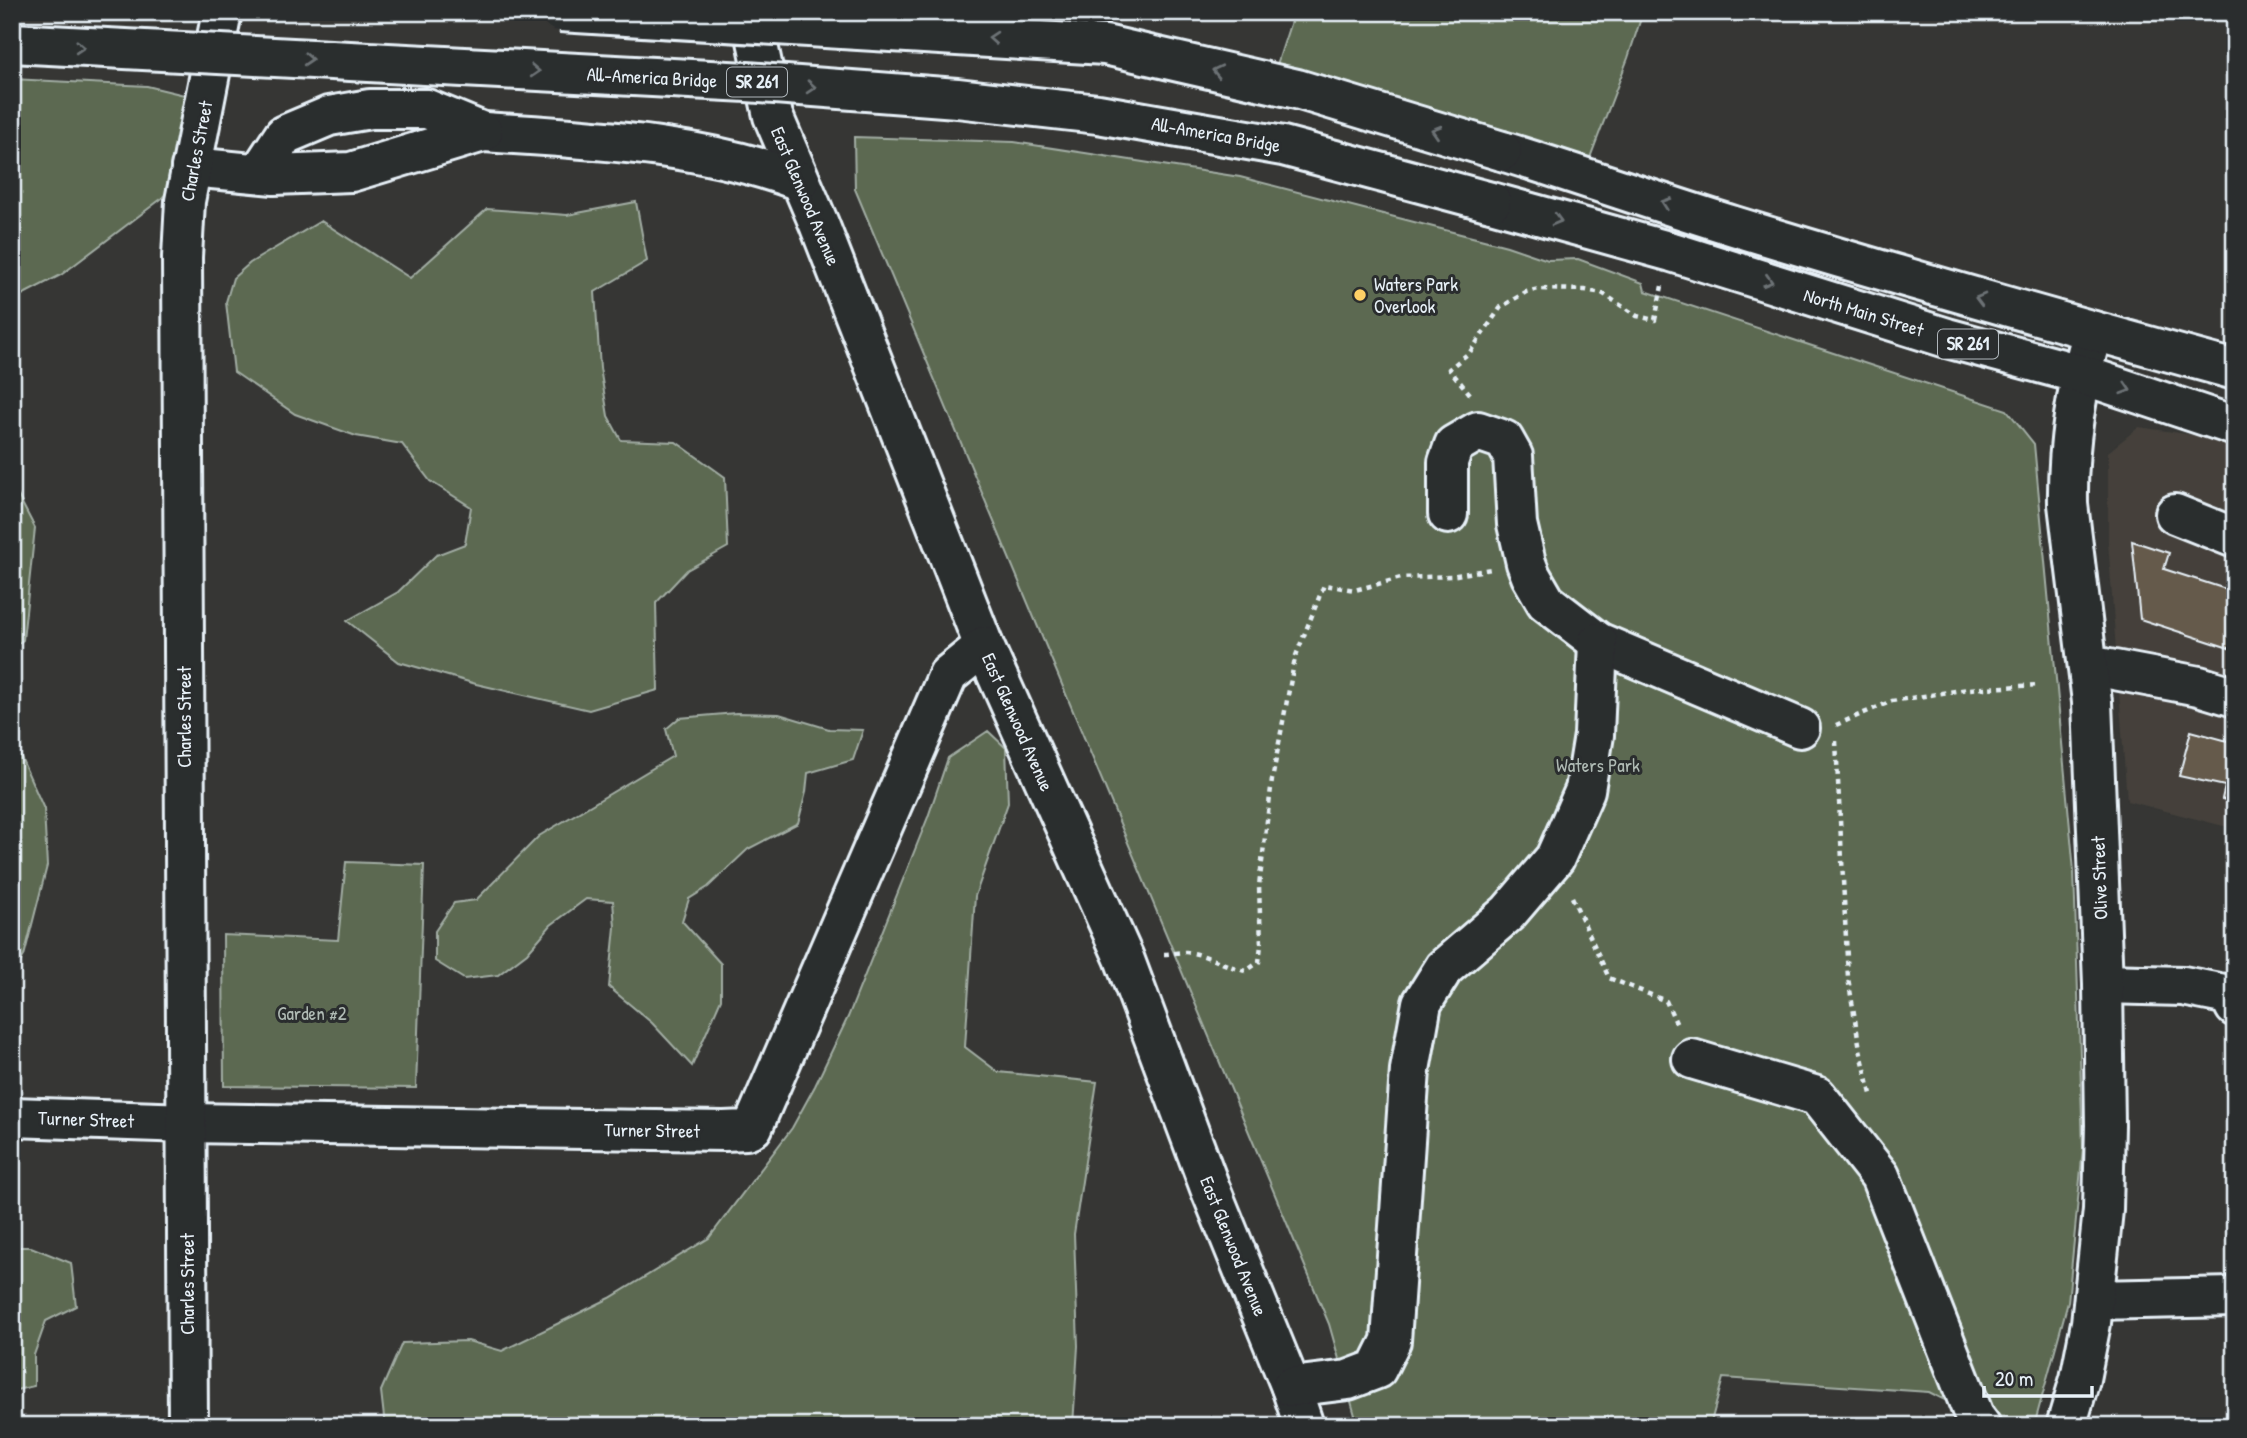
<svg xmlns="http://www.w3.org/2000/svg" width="2247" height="1438" font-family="'Patrick Hand',sans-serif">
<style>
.built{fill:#44413b}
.green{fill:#5c6951;stroke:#a2ada4;stroke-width:2}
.building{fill:#655a4c;stroke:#e8f1f8;stroke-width:2}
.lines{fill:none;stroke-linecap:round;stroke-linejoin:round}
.minor-casing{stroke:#e8f1f8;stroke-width:44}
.major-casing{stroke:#e8f1f8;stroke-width:44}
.path{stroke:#e8f1f8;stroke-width:4.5;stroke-dasharray:5 5;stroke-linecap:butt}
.minor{stroke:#2a2d2e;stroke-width:38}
.major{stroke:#2a2d2e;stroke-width:38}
.major-bridge-casing{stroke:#e8f1f8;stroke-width:44;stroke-linecap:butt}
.major-bridge{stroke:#2a2d2e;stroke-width:38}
.oneway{stroke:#6c7275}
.poi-dot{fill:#ffd166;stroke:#2a2d2e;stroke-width:2.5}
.labels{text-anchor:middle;stroke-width:6;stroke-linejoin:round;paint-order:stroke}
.shield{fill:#2a2d2e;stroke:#afb6bb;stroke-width:2}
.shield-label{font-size:18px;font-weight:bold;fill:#e8f1f8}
.street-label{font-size:19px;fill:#e8f1f8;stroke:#2a2d2e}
.poi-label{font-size:19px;fill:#e8f1f8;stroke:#2a2d2e;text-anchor:start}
.park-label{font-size:19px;fill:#b0bbb5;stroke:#2a2d2e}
</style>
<rect width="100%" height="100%" fill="#363634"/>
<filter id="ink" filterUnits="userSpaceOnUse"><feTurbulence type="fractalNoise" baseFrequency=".0143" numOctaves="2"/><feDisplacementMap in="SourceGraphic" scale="14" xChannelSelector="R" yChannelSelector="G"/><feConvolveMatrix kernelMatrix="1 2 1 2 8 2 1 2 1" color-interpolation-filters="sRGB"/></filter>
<g filter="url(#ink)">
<path class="built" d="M2139,427L2200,436L2235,446V829L2127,801L2108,541V452Z"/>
<g class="green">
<path d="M1294,12H1643L1628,58L1583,176L1271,83Z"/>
<path d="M12,79L147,86L205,100L191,167L161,199L61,275L12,300Z"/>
<path d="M854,137L1014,142L1240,177L1507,246L1548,260L1578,259L1643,283L1645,291L2007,410L2034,444L2074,871L2083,1148L2068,1302L2034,1426H1997L1929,1392L1723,1378L1710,1426H1358L1329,1324L855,189Z"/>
<path d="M636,202L647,261L595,292L600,368L608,416L621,440L676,442L725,477L728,547L687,570L656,603L658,690L589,710L476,684L399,662L347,621L398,592L436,555L465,544L471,507L430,481L402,444L356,436L295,414L234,372L226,302L233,278L250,263L321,221L410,278L487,209L567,215Z"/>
<path d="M12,484L35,528L23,640L12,648Z"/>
<path d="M736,713L779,714L829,729L863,730L853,760L808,773L806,792L798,823L748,849L708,887L689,899L682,921L721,964V999L692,1066L652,1023L609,987L615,927L613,901L586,899L551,925L527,953L498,975L464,979L435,961V931L454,903L476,900L539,836L673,756L666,729L679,718Z"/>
<path d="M12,730L19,753L44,809L47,866L24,956L12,974Z"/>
<path d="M988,731L1006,748L1008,803L975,896L965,1047L998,1072L1097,1082L1074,1234L1078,1346L1073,1426H385L381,1391L402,1343L468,1341L502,1351L610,1298L709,1238L792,1128L815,1086L848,1017L928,817L948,758Z"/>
<path d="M346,862L424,865L416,1088L224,1086L223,935L338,940Z"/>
<path d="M12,1247H31L71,1263L76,1306L46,1321L34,1355V1386L12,1391Z"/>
</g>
<g class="building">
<path d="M2132,541L2169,553L2164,569L2235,592V650L2140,619Z"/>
<path d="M2191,731L2235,743V803L2222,799L2225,786L2179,776Z"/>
</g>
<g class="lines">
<defs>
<g id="minor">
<path d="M751,12L773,116L819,224L984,646L1124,958L1210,1188L1291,1387L1304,1426"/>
<path d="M483,132C589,139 700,143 800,181"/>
<path d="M191,167L274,175L351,172L483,132L427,109H370L329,116L284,135L259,173"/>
<path d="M1448,514V462L1454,445L1478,431L1504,440L1513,456L1517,524L1526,563L1531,576L1546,602L1598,642L1800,728"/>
<path d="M2175,514L2235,538"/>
<path d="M2088,665L2199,686L2235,697"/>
<path d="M2103,984L2183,986L2229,995L2235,1007"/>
<path d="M1692,1059L1817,1096L1880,1176L1975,1418L1981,1426"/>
<path d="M12,1117L188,1123L724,1131L746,1130L753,1127L948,675L984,646"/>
<path d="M2094,1300L2235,1297"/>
<path d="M1291,1387L1348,1380L1377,1369L1391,1341L1410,1070L1422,1003L1444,968L1508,913L1555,858L1585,790L1594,735L1598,642"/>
<path d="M188,1426L182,257L185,201L222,12"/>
<path d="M2066,1426L2080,1379L2091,1323L2103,1210L2105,1125L2103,984L2092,702L2068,504C2067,446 2077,386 2093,331"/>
</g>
<g id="major">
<path d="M1502,151C1580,175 1656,202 1734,226C1900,277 2067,324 2235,370"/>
<path d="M1491,202L1672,252L1947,338L2080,374L2235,426"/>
</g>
</defs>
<use href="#minor" class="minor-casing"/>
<use href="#major" class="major-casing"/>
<g class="path">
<path d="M1470,394L1449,369L1470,352L1501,307L1526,292L1539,289L1585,290L1602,293L1637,316L1655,320L1662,286"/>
<path d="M1836,725L1892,701L1968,689L2039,685"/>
<path d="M1836,741L1848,978L1860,1049L1871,1094"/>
<path d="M1572,897L1609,978L1666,1001L1677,1025"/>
<path d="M1164,954C1171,954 1179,952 1186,952C1207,954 1226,967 1246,971L1259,962L1261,945L1259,886L1272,780L1295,658L1324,585L1355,590L1401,578L1451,576L1491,569"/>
</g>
<use href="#minor" class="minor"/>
<use href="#major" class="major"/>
<defs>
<g id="major-bridge">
<path d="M560,12L1105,45L1297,89L1502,151"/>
<path d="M12,43L747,82L957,98L1098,114L1283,146L1491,202"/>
</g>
</defs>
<use href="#major-bridge" class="major-bridge-casing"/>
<use href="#major-bridge" class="major-bridge"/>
</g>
<defs><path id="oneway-chevron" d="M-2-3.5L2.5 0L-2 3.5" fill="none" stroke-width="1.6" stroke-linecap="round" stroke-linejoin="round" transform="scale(1.75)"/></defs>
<g class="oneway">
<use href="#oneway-chevron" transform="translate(993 38) rotate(-176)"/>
<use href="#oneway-chevron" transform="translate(80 47) rotate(3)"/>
<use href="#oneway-chevron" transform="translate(308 59) rotate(3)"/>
<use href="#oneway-chevron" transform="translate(535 71) rotate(3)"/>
<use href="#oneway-chevron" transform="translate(1217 71) rotate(-167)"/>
<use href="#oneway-chevron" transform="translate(811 87) rotate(4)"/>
<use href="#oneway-chevron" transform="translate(1436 131) rotate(-163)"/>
<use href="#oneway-chevron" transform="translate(1666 203) rotate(-161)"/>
<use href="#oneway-chevron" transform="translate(1557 220) rotate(15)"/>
<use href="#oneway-chevron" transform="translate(1768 281) rotate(17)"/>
<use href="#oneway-chevron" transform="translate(1980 299) rotate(-165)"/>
<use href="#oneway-chevron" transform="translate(2126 389) rotate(18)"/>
</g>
</g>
<circle class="poi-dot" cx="1360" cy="295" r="7"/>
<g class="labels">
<g class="shield">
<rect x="727" y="67.5" width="60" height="29" rx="5"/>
<rect x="1938" y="329.5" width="60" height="29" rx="5"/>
</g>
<g class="shield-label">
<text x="757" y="88">SR 261</text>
<text x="1968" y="350">SR 261</text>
</g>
<g class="street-label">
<text transform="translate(652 77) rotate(3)" y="7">All-America Bridge</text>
<text transform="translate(1216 134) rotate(10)" y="7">All-America Bridge</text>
<text transform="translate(196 151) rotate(-79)" y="7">Charles Street</text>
<text transform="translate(806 196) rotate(67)" y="7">East Glenwood Avenue</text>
<text transform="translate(1864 312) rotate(17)" y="7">North Main Street</text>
<text transform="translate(184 717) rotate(-90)" y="7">Charles Street</text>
<text transform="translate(1018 722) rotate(66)" y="7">East Glenwood Avenue</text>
<text transform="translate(2099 878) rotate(-92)" y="7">Olive Street</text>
<text transform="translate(86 1119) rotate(2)" y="7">Turner Street</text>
<text transform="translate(652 1130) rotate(1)" y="7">Turner Street</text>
<text transform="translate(1234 1246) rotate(68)" y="7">East Glenwood Avenue</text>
<text transform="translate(187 1284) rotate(-90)" y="7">Charles Street</text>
</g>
<g class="poi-label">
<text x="1374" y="291">Waters Park<tspan x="1374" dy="22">Overlook</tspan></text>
</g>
<g class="park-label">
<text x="1598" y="772">Waters Park</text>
<text x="312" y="1020">Garden #2</text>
</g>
</g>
<rect width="2247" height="1438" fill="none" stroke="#2a2d2e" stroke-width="42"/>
<rect x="21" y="21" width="2205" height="1396" fill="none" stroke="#e8f1f8" stroke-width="2.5" filter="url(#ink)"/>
<path d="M1984 1386v10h108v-10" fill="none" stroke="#e8f1f8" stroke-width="3.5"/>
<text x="1995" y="1386" font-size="21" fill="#e8f1f8" stroke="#2a2d2e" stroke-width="5" paint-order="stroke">20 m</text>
</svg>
